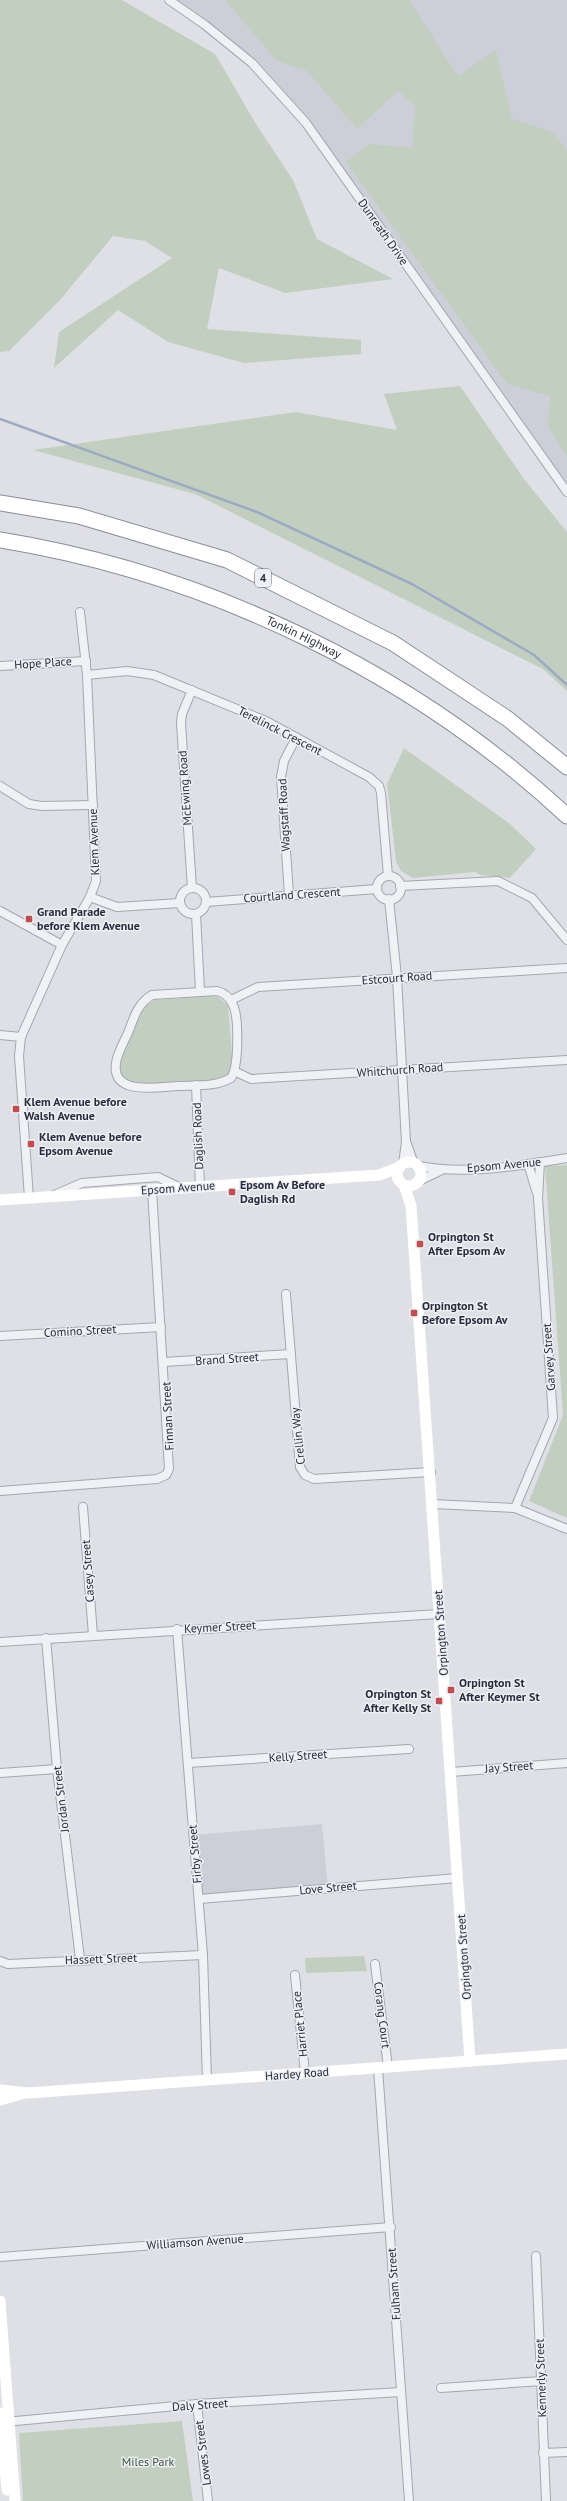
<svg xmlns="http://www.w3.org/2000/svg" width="567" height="2501" font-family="'PT Sans',sans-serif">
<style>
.built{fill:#cccfd7}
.green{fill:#c2cfc0}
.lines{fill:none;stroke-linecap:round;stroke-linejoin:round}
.stream{stroke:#9caac3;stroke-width:2.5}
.street-casing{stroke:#a4a7af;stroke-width:10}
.highway-casing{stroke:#878c9b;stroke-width:17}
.street{stroke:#f0f1f5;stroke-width:8}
.secondary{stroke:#fff;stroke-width:11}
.highway{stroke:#fff;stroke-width:15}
.poi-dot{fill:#c04e50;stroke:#edeff4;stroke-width:1.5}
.labels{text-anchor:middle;stroke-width:3;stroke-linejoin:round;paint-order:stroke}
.shield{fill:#edeff4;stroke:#646772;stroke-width:1}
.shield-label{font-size:11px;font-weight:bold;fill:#292d3b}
.street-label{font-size:12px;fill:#292d3b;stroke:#edeff4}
.poi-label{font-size:12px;font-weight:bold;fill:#292d3b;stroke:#edeff4;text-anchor:start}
.park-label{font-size:12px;fill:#395537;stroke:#edeff4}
</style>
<rect width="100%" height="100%" fill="#dee0e6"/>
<g class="built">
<path d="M168,0H567V492L322,145L252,63Z"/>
<path d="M322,1824L328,1888L199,1899L193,1835Z"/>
</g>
<g class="green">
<path d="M0,0H122L215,54L256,124L293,180L317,239L393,279L285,293L219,268L207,329L361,340V354L244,363L168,342L118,310L54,368L59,332L172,258L145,241L113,236L60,300L9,351L0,352Z"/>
<path d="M225,0H409L458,76L496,50L512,119L553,132L567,151V457L548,426L550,396L507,384L346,162L369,144L412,148L415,106L398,91L357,129L307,71L277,61Z"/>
<path d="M460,386L524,479L567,532V691L543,669L195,494L33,450L296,412L397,430L384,394Z"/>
<path d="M404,748L510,824L536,849L510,878L481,875L475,872L413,878L401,871L396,861L387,784Z"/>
<path d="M213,996L218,997L228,1005L233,1066L228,1076L220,1080L135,1086C128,1082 121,1079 119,1071C115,1057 135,1023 141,1009L155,1000Z"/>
<path d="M567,1165V1518L529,1501L563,1415L545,1166Z"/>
<path d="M364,1956L367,1971L306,1973L305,1958Z"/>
<path d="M182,2421L193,2501H23L19,2433Z"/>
</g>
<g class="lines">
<path class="stream" d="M0,419L257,512L412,584L534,655L567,685"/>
<defs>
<g id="street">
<path d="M169,0L205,25L252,63L306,123L567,492"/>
<path d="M0,666L86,661"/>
<path d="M87,675L127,671L154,675L266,721L369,777L379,786L381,793L388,876"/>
<path d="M192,690L182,714L181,723L192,888"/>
<path d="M0,786L29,804L42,806L93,805"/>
<circle cx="389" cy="888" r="12"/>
<path d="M400,886L498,881L532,898L567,940"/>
<circle cx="193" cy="901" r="13"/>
<path d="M289,895L281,777L284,761L296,738"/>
<path d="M90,897L117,907L180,903"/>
<path d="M389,899L397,977L406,1142L403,1164"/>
<path d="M206,902L377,889"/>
<path d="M0,911L62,945"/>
<path d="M196,914L200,991"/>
<path d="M217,991C225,993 230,998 233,1005C239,1017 239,1067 231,1078C216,1087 195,1085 178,1086C156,1087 107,1097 117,1058C120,1049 124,1041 128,1033C134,1018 137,1004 152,995Z"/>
<path d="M231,1000L258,987L567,968"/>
<path d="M0,1035L21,1037"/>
<path d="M236,1072L251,1079L567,1060"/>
<path d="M196,1085L200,1187"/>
<path d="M407,1144L414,1164"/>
<path d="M528,1164L537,1193"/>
<path d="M418,1166C466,1175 519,1166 567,1158"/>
<path d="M419,1181L442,1170"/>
<path d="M54,1195L82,1183L158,1177L181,1188"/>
<path d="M29,1198L19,1056L21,1037L62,945L90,897L96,881L87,675L80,612"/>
<path d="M286,1294L300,1467L305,1475L314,1479L431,1472"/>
<path d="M0,1336L161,1327"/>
<path d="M164,1362L291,1354"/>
<path d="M0,1491L157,1479L166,1475L169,1469L152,1190"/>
<path d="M433,1504L515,1508L567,1529"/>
<path d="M83,1507L93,1635"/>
<path d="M515,1508L553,1418L538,1198L540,1162"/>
<path d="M177,1629L203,1955L207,2080"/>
<path d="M46,1638L57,1769L80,1959"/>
<path d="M0,1642L439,1614"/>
<path d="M188,1763L409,1749"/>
<path d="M451,1772L567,1763"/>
<path d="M0,1773L57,1769"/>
<path d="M199,1899L458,1878"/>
<path d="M0,1961L8,1964L203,1955"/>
<path d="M375,1964L388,2067"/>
<path d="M295,1975L305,2073"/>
<path d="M378,2068L409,2501"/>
<path d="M536,2256L546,2501"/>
<path d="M0,2257L391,2227"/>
<path d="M441,2388L542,2381"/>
<path d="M197,2404L208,2501"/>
<path d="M5,2422L197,2404L401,2392"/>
<path d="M543,2453L567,2452"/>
</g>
<g id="highway">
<path d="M0,503L79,516L227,560L393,643L508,719L567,767"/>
<path id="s1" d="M0,540C209,574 412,672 567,816"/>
</g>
</defs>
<use href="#street" class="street-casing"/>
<use href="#highway" class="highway-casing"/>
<use href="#street" class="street"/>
<g class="secondary">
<circle cx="409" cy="1174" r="12"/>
<path d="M404,1185L411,1206L470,2061"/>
<path d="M0,1200L379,1175L400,1167"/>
<path d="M0,2090L28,2093L567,2054"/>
<path d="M0,2100L25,2093"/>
<path d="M0,2301L15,2501"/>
<path d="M0,2413L7,2490"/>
</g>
<use href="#highway" class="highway"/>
</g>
<g class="poi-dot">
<rect x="25" y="915" width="8" height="8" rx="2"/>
<rect x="12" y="1105" width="8" height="8" rx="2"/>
<rect x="27" y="1140" width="8" height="8" rx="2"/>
<rect x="228" y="1188" width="8" height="8" rx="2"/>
<rect x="416" y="1240" width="8" height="8" rx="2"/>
<rect x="410" y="1309" width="8" height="8" rx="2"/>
<rect x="447" y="1686" width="8" height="8" rx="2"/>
<rect x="435" y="1697" width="8" height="8" rx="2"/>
</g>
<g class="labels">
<rect class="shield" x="255" y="569" width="16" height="18" rx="3"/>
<g class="shield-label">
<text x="263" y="582">4</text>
</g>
<g class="street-label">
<text transform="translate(383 232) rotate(55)" y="4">Dunreath Drive</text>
<text dy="4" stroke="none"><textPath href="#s1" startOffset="320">Tonkin Highway</textPath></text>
<text transform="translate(43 663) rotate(-4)" y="4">Hope Place</text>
<text transform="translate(280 731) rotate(27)" y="4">Terelinck Crescent</text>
<text transform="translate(185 788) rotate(-94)" y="4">McEwing Road</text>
<text transform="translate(284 815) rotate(-93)" y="4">Wagstaff Road</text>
<text transform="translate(94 842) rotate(-92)" y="4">Klem Avenue</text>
<text transform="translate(292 895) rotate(-4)" y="4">Courtland Crescent</text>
<text transform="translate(397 978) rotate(-4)" y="4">Estcourt Road</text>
<text transform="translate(400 1070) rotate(-4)" y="4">Whitchurch Road</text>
<text transform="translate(198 1136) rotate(-92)" y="4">Daglish Road</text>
<text transform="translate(504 1165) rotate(-5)" y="4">Epsom Avenue</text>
<text transform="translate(178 1188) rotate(-4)" y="4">Epsom Avenue</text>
<text transform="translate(80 1331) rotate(-3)" y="4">Comino Street</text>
<text transform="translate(549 1357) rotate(-94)" y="4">Garvey Street</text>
<text transform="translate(227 1359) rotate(-4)" y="4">Brand Street</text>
<text transform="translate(168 1416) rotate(-93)" y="4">Finnan Street</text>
<text transform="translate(298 1436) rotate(-96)" y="4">Crellin Way</text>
<text transform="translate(88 1571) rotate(-94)" y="4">Casey Street</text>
<text transform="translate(220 1627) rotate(-3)" y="4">Keymer Street</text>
<text transform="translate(441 1633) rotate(-94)" y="4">Orpington Street</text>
<text transform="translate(298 1756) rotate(-4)" y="4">Kelly Street</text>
<text transform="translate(509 1767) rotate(-4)" y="4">Jay Street</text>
<text transform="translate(61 1799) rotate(-97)" y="4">Jordan Street</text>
<text transform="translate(195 1854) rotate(-95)" y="4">Firby Street</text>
<text transform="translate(328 1888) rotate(-5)" y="4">Love Street</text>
<text transform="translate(464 1957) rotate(-94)" y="4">Orpington Street</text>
<text transform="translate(101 1959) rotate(-2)" y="4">Hassett Street</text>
<text transform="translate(382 2015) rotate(83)" y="4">Corang Court</text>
<text transform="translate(300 2024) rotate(-96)" y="4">Harriet Place</text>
<text transform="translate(297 2074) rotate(-4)" y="4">Hardey Road</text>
<text transform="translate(195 2242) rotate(-4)" y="4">Williamson Avenue</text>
<text transform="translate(394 2284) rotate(-94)" y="4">Fulham Street</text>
<text transform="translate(541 2378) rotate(-92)" y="4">Kennerly Street</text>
<text transform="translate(200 2405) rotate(-4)" y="4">Daly Street</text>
<text transform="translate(203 2453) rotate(-97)" y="4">Lowes Street</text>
</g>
<g class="poi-label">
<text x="37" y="916">Grand Parade<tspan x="37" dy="14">before Klem Avenue</tspan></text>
<text x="24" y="1106">Klem Avenue before<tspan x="24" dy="14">Walsh Avenue</tspan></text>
<text x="39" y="1141">Klem Avenue before<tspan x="39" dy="14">Epsom Avenue</tspan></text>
<text x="240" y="1189">Epsom Av Before<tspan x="240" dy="14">Daglish Rd</tspan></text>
<text x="428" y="1241">Orpington St<tspan x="428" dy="14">After Epsom Av</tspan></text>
<text x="422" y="1310">Orpington St<tspan x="422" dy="14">Before Epsom Av</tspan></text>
<text x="459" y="1687">Orpington St<tspan x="459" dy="14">After Keymer St</tspan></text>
<text x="431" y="1698" text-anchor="end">Orpington St<tspan x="431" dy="14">After Kelly St</tspan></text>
</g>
<g class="park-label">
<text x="148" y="2466">Miles Park</text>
</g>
</g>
</svg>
